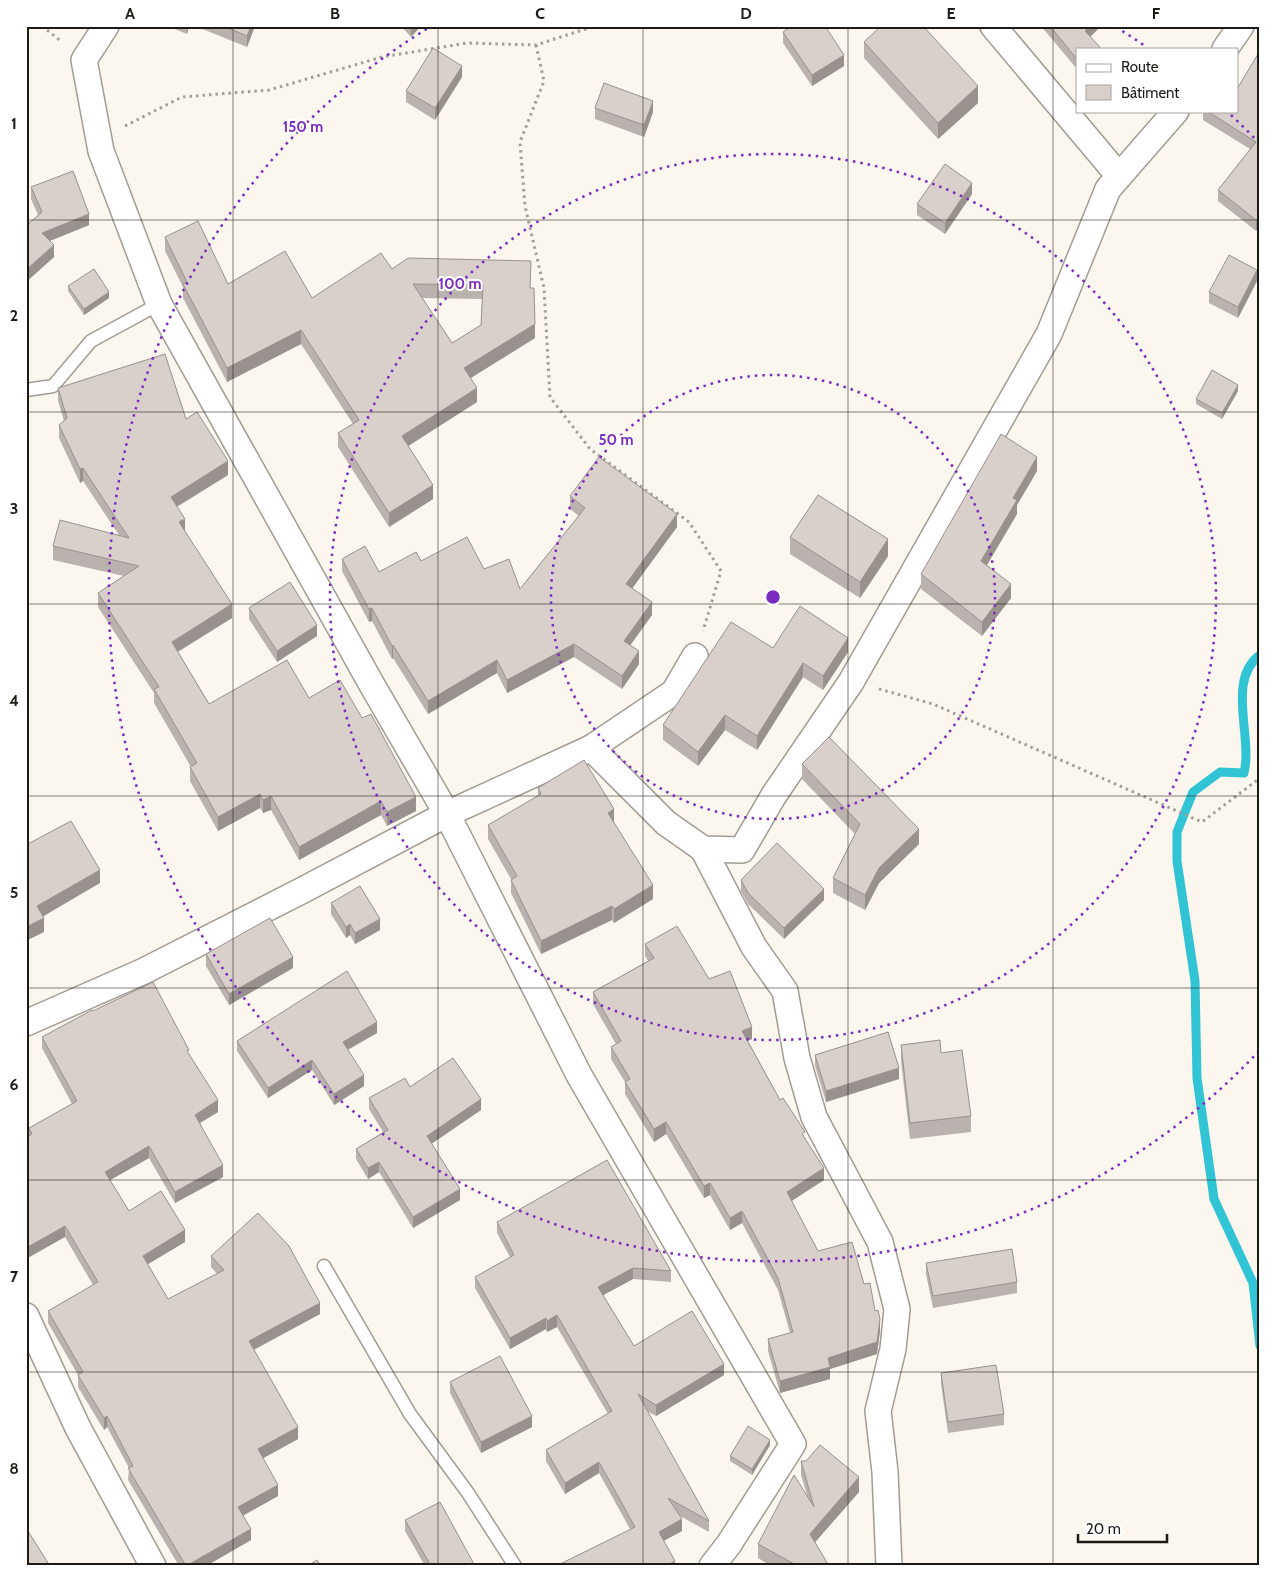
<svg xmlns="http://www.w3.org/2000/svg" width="1286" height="1592" font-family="Cabin,sans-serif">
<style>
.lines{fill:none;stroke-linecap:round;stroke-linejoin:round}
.stream{stroke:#31c4d4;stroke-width:9}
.lane-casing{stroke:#a19d95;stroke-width:15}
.street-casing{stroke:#a19d95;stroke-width:28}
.path{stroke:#a29f98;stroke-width:3;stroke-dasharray:2.5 4;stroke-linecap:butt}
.lane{stroke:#fff;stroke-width:12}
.street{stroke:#fff;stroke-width:25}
.wall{fill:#bbb2af;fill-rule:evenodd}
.shaded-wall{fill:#98918e}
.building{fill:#d9cfcb;stroke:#98918e;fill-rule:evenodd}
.grid{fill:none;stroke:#1d1b18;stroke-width:1;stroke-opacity:0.55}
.ring{fill:none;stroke:#7b2cbf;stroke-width:2.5;stroke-dasharray:2.5 5}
.centre{fill:#7b2cbf;stroke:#fff;stroke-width:2.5}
.ring-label{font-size:15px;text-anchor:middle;font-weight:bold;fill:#7b2cbf;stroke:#fff;stroke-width:4;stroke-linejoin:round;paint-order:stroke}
.neatline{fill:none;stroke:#1d1b18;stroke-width:2}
.grid-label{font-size:16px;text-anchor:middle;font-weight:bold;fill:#1d1b18}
</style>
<rect width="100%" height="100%" fill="#fbf7ee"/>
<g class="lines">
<path class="stream" d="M1260,655C1226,680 1253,736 1244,773L1220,772L1193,792L1177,832V861L1195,981L1197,1078L1214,1199L1253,1283L1260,1346"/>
<defs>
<g id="lane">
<path d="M26,390L53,386L91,341L159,304"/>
<path d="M324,1266L410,1414L468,1493L515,1566"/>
</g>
<g id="street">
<path d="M993,26L1119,176"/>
<path d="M1225,49L1241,26"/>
<path d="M695,656L674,692L591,748L447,814L579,1075L793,1444L729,1544L712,1566"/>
<path d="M591,748L666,823L703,849L742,850L774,795L851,682L1049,334L1108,189L1176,111"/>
<path d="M703,849L754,947L785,991L797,1058L814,1117L880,1242L897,1309L893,1349L878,1411L885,1472L889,1566"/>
<path d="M26,1023L144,971L303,890L447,814L372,685L159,304L101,151L84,60L106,26"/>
<path d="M26,1316L78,1428L153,1566"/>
</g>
</defs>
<use href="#lane" class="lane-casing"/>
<use href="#street" class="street-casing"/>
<g class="path">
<path d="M42,26L62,42"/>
<path d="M536,45L544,81L520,142L525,206L544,288L550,397L590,449L689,522L721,571L703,631"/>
<path d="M125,126L182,97L269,90L382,57L467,43L536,45L595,26"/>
<path d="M879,689L933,704L1202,822L1260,778"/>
</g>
<use href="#lane" class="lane"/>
<use href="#street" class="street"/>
</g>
<g class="wall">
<path d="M167,26H189L187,34Z"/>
<path d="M195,26H255L247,47Z"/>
<path d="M401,26H421L411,37Z"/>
<path d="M1041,26H1101L1090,37L1100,49H1077V69Z"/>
<path d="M783,32L844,66L812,86L783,43Z"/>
<path d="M864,42L978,103L938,139L864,58Z"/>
<path d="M1258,54L1256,231L1218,201V190L1250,149L1203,120V111H1237Z"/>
<path d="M462,77L435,120L406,102V91Z"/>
<path d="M595,108L653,112L644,137L595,119Z"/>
<path d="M31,187L89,225L50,241L54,257L26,282V226L38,215L31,199Z"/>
<path d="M972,194L945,234L917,215V204Z"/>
<path d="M165,237L228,284L312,298L392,269L530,288L535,338L471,378L477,402L408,446L433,499L389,527L338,447V433L353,424L301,344L227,382L183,298V287L165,251ZM422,298L482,299L481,325L452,343Z"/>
<path d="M1257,281L1238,318L1209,303V292Z"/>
<path d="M68,286L109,298L84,315L68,291Z"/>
<path d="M58,388L186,419L228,475L177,507L185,531L232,618L178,652L209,704L309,698L416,811L387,826L381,815L299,860L271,810L263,813L260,808L218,831L190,781V767H191L154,703V693L98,607V593L124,576L53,560V546L119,535L83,481L80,483L59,438V425L64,421L58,401Z"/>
<path d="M1238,391L1222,419L1196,404V399Z"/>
<path d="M1037,471L1017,505V514L987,565L1011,598L982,636L921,589V574Z"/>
<path d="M570,496L677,527L632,588L652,615L630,645L639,664L622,689L574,657L507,693L497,673L428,714L393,658L392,659L372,621L369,622L342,571V559L379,572L421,561L484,569L520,589L579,516L570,509Z"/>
<path d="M790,537L888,556L860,598L790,554Z"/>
<path d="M249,608L317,636L277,662L249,619Z"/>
<path d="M773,648L848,652L823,690L803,677L757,750L725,730L698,766L663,740V725Z"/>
<path d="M802,764L919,844L879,883L865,910L833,893V878L855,834L802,779Z"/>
<path d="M538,788L653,899L614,923L612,920L541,954L511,893V879L488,839V825L538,797Z"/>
<path d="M741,880L824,900L784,939L748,904L741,891Z"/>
<path d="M331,903L380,930L355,944L350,935L346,938L331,914Z"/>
<path d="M645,944L709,979L752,1039L748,1041L780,1100L805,1138L824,1180L791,1201L818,1251L864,1284L875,1311L880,1331L877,1354L830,1369V1379L780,1393L768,1351V1339L790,1333L778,1290L742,1223L730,1230L710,1195L704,1198L666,1134L654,1142L625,1094V1082L611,1059V1047L616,1044L593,1004V992L648,961L645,956Z"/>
<path d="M206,954L293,968L229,1005L206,966Z"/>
<path d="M93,1011L189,1054L218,1112L200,1123L223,1177L175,1203L149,1158L110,1180L129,1211L185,1242L148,1264L168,1299L217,1274L211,1267V1256L320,1314L254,1350L298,1439L263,1458L278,1496L243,1516L251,1540L206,1566H179L128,1480L129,1468L107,1427L104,1430L78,1387V1375L48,1323V1311L93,1285L65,1237L29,1136V1128L72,1104L42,1048V1037Z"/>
<path d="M377,1033L348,1050L364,1086L334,1105L312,1070L268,1098L237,1051V1041Z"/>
<path d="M901,1045L941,1053L971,1116V1132L910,1139L901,1061Z"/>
<path d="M815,1055L899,1079L826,1102L815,1066Z"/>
<path d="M410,1087L481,1110L431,1143L460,1200L413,1228L379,1172L368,1179L356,1159V1149L383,1132L369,1109V1098Z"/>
<path d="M497,1222L671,1271V1282L633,1279L603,1295L634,1346L724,1375L656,1416L647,1411L709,1521V1532L680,1516L682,1531L664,1541L675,1566L630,1529L599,1473L565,1494L546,1461V1450L608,1414L557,1327L547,1332L546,1329L510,1349L475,1288V1277L510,1257L497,1233Z"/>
<path d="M926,1263L1017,1282V1293L933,1308L926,1274Z"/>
<path d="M941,1373L1004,1414V1425L948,1433L941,1384Z"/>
<path d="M450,1382L532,1427L481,1453L450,1393Z"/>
<path d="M770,1445L752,1475L730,1461V1456Z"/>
<path d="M801,1461L859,1492L815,1542L829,1566H771L758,1558V1544L807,1495L801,1475Z"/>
<path d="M405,1520L475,1566H425L405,1531Z"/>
</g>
<g class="shaded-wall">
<path d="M187,26H189L187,34Z"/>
<path d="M251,26H255L247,47V36Z"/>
<path d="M411,26H421L411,37Z"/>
<path d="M1090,26H1101L1085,42V31Z"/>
<path d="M844,55V66L812,86V75Z"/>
<path d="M462,66V77L435,120V108Z"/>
<path d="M978,86V103L938,139V123Z"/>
<path d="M653,101V112L644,137V125Z"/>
<path d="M972,183V194L945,234V223Z"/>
<path d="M89,214V225L42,244V233Z"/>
<path d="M1260,216V227L1256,231V220Z"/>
<path d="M54,245V257L26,282V270Z"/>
<path d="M1257,270V281L1238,318V307Z"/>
<path d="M109,292V298L84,315V309Z"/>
<path d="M535,324V338L464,382V368Z"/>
<path d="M301,330V344L227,382V368Z"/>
<path d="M1238,385V391L1222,419V413Z"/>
<path d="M477,388V402L402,450V436Z"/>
<path d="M1037,457V471L1017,505V514L981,575V561L1013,498Z"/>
<path d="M228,461V475L171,510V497Z"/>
<path d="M83,468V481L80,483V469Z"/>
<path d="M433,485V499L389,527V513Z"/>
<path d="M677,514V527L626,597V584Z"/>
<path d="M185,519V533L179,522Z"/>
<path d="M888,539V556L860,598V582Z"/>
<path d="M1011,584V598L982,636V622Z"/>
<path d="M652,602V615L624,654V641Z"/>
<path d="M232,604V618L172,655V642Z"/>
<path d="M372,608V621L369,622V609Z"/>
<path d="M317,625V636L277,662V651Z"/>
<path d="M848,638V652L823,690V676Z"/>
<path d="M574,644V657L507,693V680Z"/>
<path d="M393,645V658L392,659V646Z"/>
<path d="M639,651V664L622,689V676Z"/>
<path d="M497,660V673L428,714V701Z"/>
<path d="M803,663V677L757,750V736Z"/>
<path d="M725,715V730L698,766V752Z"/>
<path d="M260,794V808L218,831V817Z"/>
<path d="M271,796V810L263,813V800Z"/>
<path d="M416,797V811L387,826V812Z"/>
<path d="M381,801V815L299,860V847Z"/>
<path d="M614,809V823L608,813Z"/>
<path d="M919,829V844L879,883L865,910V895L879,868Z"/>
<path d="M100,870V883L37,920V906Z"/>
<path d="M653,885V899L614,923V909Z"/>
<path d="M824,889V900L784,939V928Z"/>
<path d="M612,906V920L541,954V941Z"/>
<path d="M44,918V932L26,941V927Z"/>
<path d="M380,919V930L355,944V933Z"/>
<path d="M350,924V935L346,938V927Z"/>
<path d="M293,957V968L229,1005V994Z"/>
<path d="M377,1022V1033L343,1052V1042Z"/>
<path d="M752,1027V1039L742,1043V1031Z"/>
<path d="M312,1060V1070L268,1098V1088Z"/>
<path d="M899,1068V1079L826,1102V1091Z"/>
<path d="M364,1075V1086L334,1105V1094Z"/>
<path d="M481,1099V1110L427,1147V1136Z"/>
<path d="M218,1100V1112L195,1126V1115Z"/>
<path d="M666,1122V1134L654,1142V1129Z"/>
<path d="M149,1146V1158L105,1183V1172Z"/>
<path d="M379,1162V1172L368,1179V1168Z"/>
<path d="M223,1165V1177L175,1203V1192Z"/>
<path d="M824,1168V1180L787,1204V1192Z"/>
<path d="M710,1183V1195L704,1198V1186Z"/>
<path d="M460,1189V1200L413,1228V1217Z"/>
<path d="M742,1211V1223L730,1230V1218Z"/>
<path d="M65,1226V1237L26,1259V1248Z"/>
<path d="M185,1230V1242L143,1267V1256Z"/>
<path d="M633,1268V1279L598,1298V1287Z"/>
<path d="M320,1303V1314L249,1352V1341Z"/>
<path d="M557,1315V1327L547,1332V1321Z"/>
<path d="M546,1318V1329L510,1349V1338Z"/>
<path d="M880,1319V1331L877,1354L830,1369V1379L780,1393V1381L828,1358Z"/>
<path d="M724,1364V1375L656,1416V1405Z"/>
<path d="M107,1416V1427L104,1430V1418Z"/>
<path d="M532,1416V1427L481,1453V1442Z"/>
<path d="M298,1427V1439L258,1461V1449Z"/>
<path d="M770,1440V1445L752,1475V1469Z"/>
<path d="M599,1462V1473L565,1494V1483Z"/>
<path d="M859,1477V1492L810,1548V1534Z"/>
<path d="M278,1485V1496L238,1518V1507Z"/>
<path d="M682,1519V1531L659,1543V1532Z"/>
<path d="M251,1529V1540L206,1566H186Z"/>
<path d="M675,1561V1566H666Z"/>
</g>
<g class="building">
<path d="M223,26H251L247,36Z"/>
<path d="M792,26H825L844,55L812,75L783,32Z"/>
<path d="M881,26H923L978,86L938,123L864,42Z"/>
<path d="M1050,26H1090L1085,31L1100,47L1098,49H1077V59Z"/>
<path d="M433,48L462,66L435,108L406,91Z"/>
<path d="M1258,54L1260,56V216L1256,220L1218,190L1256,142L1207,111H1237V89Z"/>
<path d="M604,83L653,101L644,125L595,108Z"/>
<path d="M945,164L972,183L945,223L917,204Z"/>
<path d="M73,171L89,214L42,233L54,245L26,270V226L42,212L31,187Z"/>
<path d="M198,221L228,284L285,251L312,298L381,253L392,269L408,258L531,261L530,288H534L535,324L464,368L477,388L402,436L433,485L389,513L338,433L359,420L301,330L227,368L183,284L187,282L165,237ZM413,284L483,285L481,325L452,343Z"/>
<path d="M1229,255L1257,270L1238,307L1209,292Z"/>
<path d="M94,269L109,292L84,309L68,286Z"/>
<path d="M165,354L186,419L197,412L228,461L171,497L185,519L179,522L232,604L172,642L209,704L287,660L309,698L340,680L362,718L371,714L416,797L387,812L381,801L299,847L271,796L263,800L260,794L218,817L190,767L197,763L154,689L159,687L98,593L139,566L53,546L60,520L129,538L83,468L80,469L59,425L67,418L58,388Z"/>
<path d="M1212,370L1238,385L1222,413L1196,399Z"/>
<path d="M1001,434L1037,457L1013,498L1017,500L981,561L1011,584L982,622L921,574Z"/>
<path d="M599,457L677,514L626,584L652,602L624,641L639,651L622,676L574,644L507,680L497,660L428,701L393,645L392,646L372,608L369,609L342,559L365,546L379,572L416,552L421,561L467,537L484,569L509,559L520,589L585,508L570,496Z"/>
<path d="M818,495L888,539L860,582L790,537Z"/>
<path d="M290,582L317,625L277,651L249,608Z"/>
<path d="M800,606L848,638L823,676L803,663L757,736L725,715L698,752L663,725L731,622L773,648Z"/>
<path d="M829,737L919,829L879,868L865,895L833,878L860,824L802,764Z"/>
<path d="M584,760L614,809L608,813L653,885L614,909L612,906L541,941L511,880L517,876L488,825L541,794L538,788Z"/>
<path d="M71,821L100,870L37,906L44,918L26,927V845Z"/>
<path d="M777,843L824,889L784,928L748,893L741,880Z"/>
<path d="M360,886L380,919L355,933L350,924L346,927L331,903Z"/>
<path d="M270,918L293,957L229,994L206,954Z"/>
<path d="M677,926L709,979L730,971L752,1027L742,1031L780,1100L783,1098L805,1132L802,1134L824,1168L787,1192L818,1251L852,1242L864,1284L870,1283L875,1311L878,1310L880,1319L877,1342L828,1358L830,1367L780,1381L768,1339L793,1332L778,1278L742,1211L730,1218L710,1183L704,1186L666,1122L654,1129L625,1082L630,1079L611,1047L621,1041L593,992L654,958L645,944Z"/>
<path d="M347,971L377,1022L343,1042L364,1075L334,1094L312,1060L268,1088L237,1041Z"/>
<path d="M153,982L189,1050L187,1051L218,1100L195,1115L223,1165L175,1192L149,1146L105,1172L129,1211L161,1191L185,1230L143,1256L168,1299L224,1270L211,1256L258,1213L289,1246L320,1303L249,1341L298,1427L258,1449L278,1485L238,1507L251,1529L186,1566L128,1468L133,1466L107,1416L104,1418L78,1375L83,1372L48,1311L98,1282L65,1226L26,1248V1138L32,1134L29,1128L77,1101L42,1037L92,1010L93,1011Z"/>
<path d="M888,1032L899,1068L826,1091L815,1055Z"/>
<path d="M940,1040L941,1053L962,1050L971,1116L910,1123L901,1045Z"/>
<path d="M453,1058L481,1099L427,1136L460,1189L413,1217L379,1162L368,1168L356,1149L388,1130L369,1098L405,1078L410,1087Z"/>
<path d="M607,1160L671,1271L633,1268L598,1287L634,1346L692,1311L724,1364L656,1405L638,1394L709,1521L668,1498L682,1519L659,1532L675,1561L666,1566H556L635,1527L599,1462L565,1483L546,1450L612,1411L557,1315L547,1321L546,1318L510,1338L475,1277L514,1255L497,1222Z"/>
<path d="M1012,1249L1017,1282L933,1296L926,1263Z"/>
<path d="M500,1356L532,1416L481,1442L450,1382Z"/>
<path d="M996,1365L1004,1414L948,1422L941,1373Z"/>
<path d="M748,1426L770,1440L752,1469L730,1456Z"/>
<path d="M820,1445L859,1477L810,1534L829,1566H798L758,1544L794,1475L814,1507L801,1461H806Z"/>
<path d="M440,1502L475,1566H431L405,1520Z"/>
<path d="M26,1528L50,1566H26Z"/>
<path d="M317,1560L321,1566H307Z"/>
</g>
<path class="grid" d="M233,26V1566M438,26V1566M643,26V1566M848,26V1566M1053,26V1566M26,220H1260M26,412H1260M26,604H1260M26,796H1260M26,988H1260M26,1180H1260M26,1372H1260"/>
<g class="ring">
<circle cx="773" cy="597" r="222"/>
<circle cx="773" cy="597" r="443"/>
<path d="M1259 1051A665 665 0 1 1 430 27M1116 27A665 665 0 0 1 1145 46M1231 115A665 665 0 0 1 1259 143"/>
</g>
<circle cx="773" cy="597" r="8" class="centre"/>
<g class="ring-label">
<text x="303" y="132">150 m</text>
<text x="460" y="289">100 m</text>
<text x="616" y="445">50 m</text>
</g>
<rect width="1286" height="1592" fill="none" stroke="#ffffff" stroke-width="55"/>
<rect x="1076" y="48" width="162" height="65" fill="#ffffff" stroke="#a5a4a3"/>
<rect x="1086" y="64" width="25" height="8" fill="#ffffff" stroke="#a5a4a3"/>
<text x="1121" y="72" font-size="15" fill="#1d1b18">Route</text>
<rect x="1086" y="85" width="25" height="15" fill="#d9cfcb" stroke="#a5a4a3"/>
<text x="1121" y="98" font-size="15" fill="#1d1b18">Bâtiment</text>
<path d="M1078 1534v8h89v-8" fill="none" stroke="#1d1b18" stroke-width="2.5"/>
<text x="1086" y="1534" font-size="15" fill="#1d1b18" stroke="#ffffff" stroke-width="4" paint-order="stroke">20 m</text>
<rect x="28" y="28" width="1230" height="1536" class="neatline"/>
<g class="grid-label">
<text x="130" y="19">A</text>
<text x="335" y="19">B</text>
<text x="540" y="19">C</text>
<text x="746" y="19">D</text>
<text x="951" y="19">E</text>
<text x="1156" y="19">F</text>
<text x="14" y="129">1</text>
<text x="14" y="321">2</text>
<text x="14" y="514">3</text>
<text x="14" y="706">4</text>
<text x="14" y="898">5</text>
<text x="14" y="1090">6</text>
<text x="14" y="1282">7</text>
<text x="14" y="1474">8</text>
</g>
</svg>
